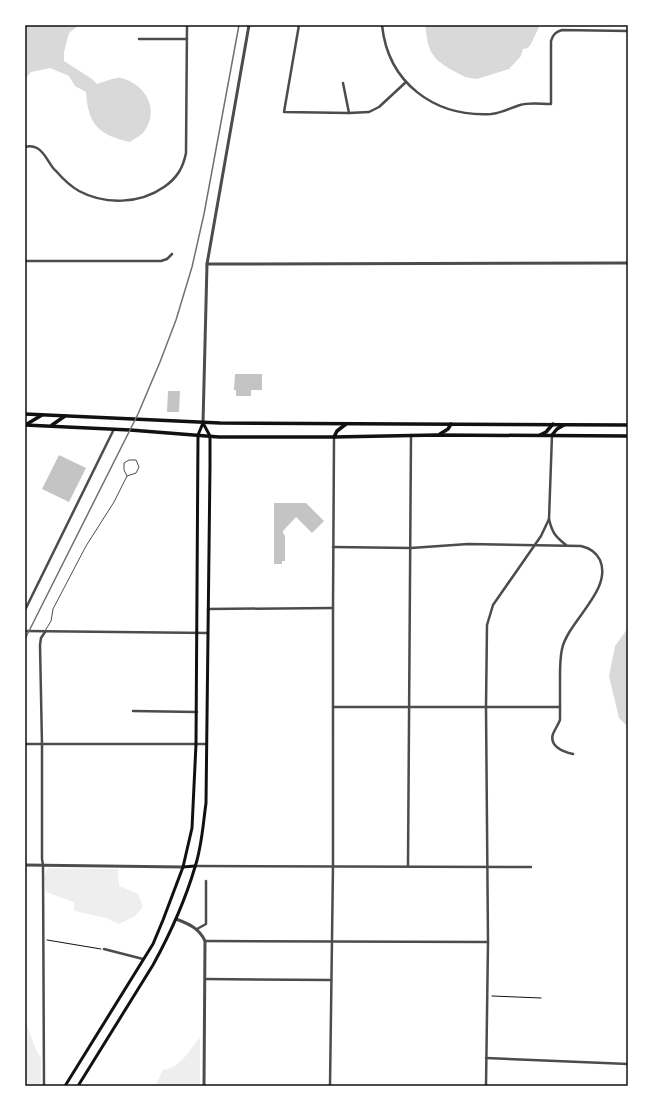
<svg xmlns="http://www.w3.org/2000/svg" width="653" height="1111" font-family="'Golos Text',sans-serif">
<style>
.green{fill:#eee}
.water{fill:#d9d9d9}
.building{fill:#c4c4c4}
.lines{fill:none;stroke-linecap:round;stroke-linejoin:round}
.path{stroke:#111;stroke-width:1}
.service{stroke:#4c4c4c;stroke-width:1}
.minor{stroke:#4c4c4c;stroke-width:2.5}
.tertiary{stroke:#4c4c4c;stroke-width:3}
.secondary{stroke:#111;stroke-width:3}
.primary{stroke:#111;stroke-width:3.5}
.rail{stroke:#707070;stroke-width:1.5}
.neatline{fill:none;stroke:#111;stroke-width:1.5}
</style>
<rect width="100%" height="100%" fill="#fff"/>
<g class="green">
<path d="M48,868L118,869L119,886L138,894L143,907L135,916L119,924L106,918L74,911V902L46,892C45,885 43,875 48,868Z"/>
<path d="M25,1010L27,1026L37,1052L41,1058V1086H25Z"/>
<path d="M200,1038V1086H155L163,1070C182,1067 188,1051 200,1038Z"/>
</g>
<g class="water">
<path d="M25,25H79L69,33L64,52V61L92,79L97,84C104,82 115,77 121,78C146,84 161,111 143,133C140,136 134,139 130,142C99,135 88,125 86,92L75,86L69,76L50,68L31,72L25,79Z"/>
<path d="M425,25H540L531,44L528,48L523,49L521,56L509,69L477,79L465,77L448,68L437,60L431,52L428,44Z"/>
<path d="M628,628V727L619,718L609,676L615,646Z"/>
</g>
<g class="building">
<path d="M235,374H262V390H251V396H236V390H234Z"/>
<path d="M168,391H180L179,412H167Z"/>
<path d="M59,455L86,468L69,502L42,489Z"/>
<path d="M274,503H306L324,521L312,533L296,517L283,531V533L285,536V561H282V564H274Z"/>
</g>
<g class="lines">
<g class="path">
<path d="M47,940L101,949"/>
<path d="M492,996L541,998"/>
</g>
<path class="service" d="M45,631L51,621L53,609L86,546L114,502L127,476L136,473L139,467L136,460H129L124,463V470L127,476"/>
<g class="minor">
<path d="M299,25L284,112L349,113L369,112L379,107L406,82"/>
<path d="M382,25C388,83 434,117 491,114C502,113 510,108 520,105C529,102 541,104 551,104V41C553,34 556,32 562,30L628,31"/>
<path d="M139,39H187"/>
<path d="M343,83L349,113"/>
<path d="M25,147C29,146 33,146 37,148C46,153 49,165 56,171C63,179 70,186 79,191C105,205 140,204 164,187C177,178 183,168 186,153L187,25"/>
<path d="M25,261H161L167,259L172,254"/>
<path d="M549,519C552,533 556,537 566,545"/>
<path d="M333,547L411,548L468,544L581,546C590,548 596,552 600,560C613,590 568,621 562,649C560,658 560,668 560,677C560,691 560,705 560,720C558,725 555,729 553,734C549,746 563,752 573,754"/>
<path d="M208,609L333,608"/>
<path d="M25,610L114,429"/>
<path d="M25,631L208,633"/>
<path d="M333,707H560"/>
<path d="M133,711L197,712"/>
<path d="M25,744H207"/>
<path d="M195,866L531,867"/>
<path d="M408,866L411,435"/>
<path d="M197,929L206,924V881"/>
<path d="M205,941L488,942"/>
<path d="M104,949L143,959"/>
<path d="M205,979L331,980"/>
<path d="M486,1058L628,1064"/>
<path d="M44,1086L43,865L42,859V745L40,645L41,638L45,632"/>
<path d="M330,1086L333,866V608L334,437"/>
<path d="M486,1086L488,942L486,707L487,625L493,605L541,536L549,519L552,435"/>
</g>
<g class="tertiary">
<path d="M207,264L628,263"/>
<path d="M203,423L207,264L249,25"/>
<path d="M25,865L183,867"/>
<path d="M176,919C189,924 199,928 205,941L204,1086"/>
</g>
<g class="secondary">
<path d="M183,867L195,866"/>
<path d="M65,1086L153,944L163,920L183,867L192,828L196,744L198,435L203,423"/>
<path d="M78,1086L153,965C170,934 185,901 195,867C202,846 203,824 206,803L210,466V436L203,423"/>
</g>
<g class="primary">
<path d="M25,414L220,423L628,425"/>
<path d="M27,424L42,415"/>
<path d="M25,425L130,430L219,437H334L437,435L628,436"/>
<path d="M52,425L65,416"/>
<path d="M440,434L448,429L451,424"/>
<path d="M540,435L546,432L553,424"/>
<path d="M552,435L557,429L564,425"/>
<path d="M334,437L337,431L346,424"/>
</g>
<path class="rail" d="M25,639L138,414L160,362L176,320L192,267L204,214L239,25"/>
</g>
<rect width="653" height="1111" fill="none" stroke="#ffffff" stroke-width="52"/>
<rect x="26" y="26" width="601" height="1059" class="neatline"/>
</svg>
